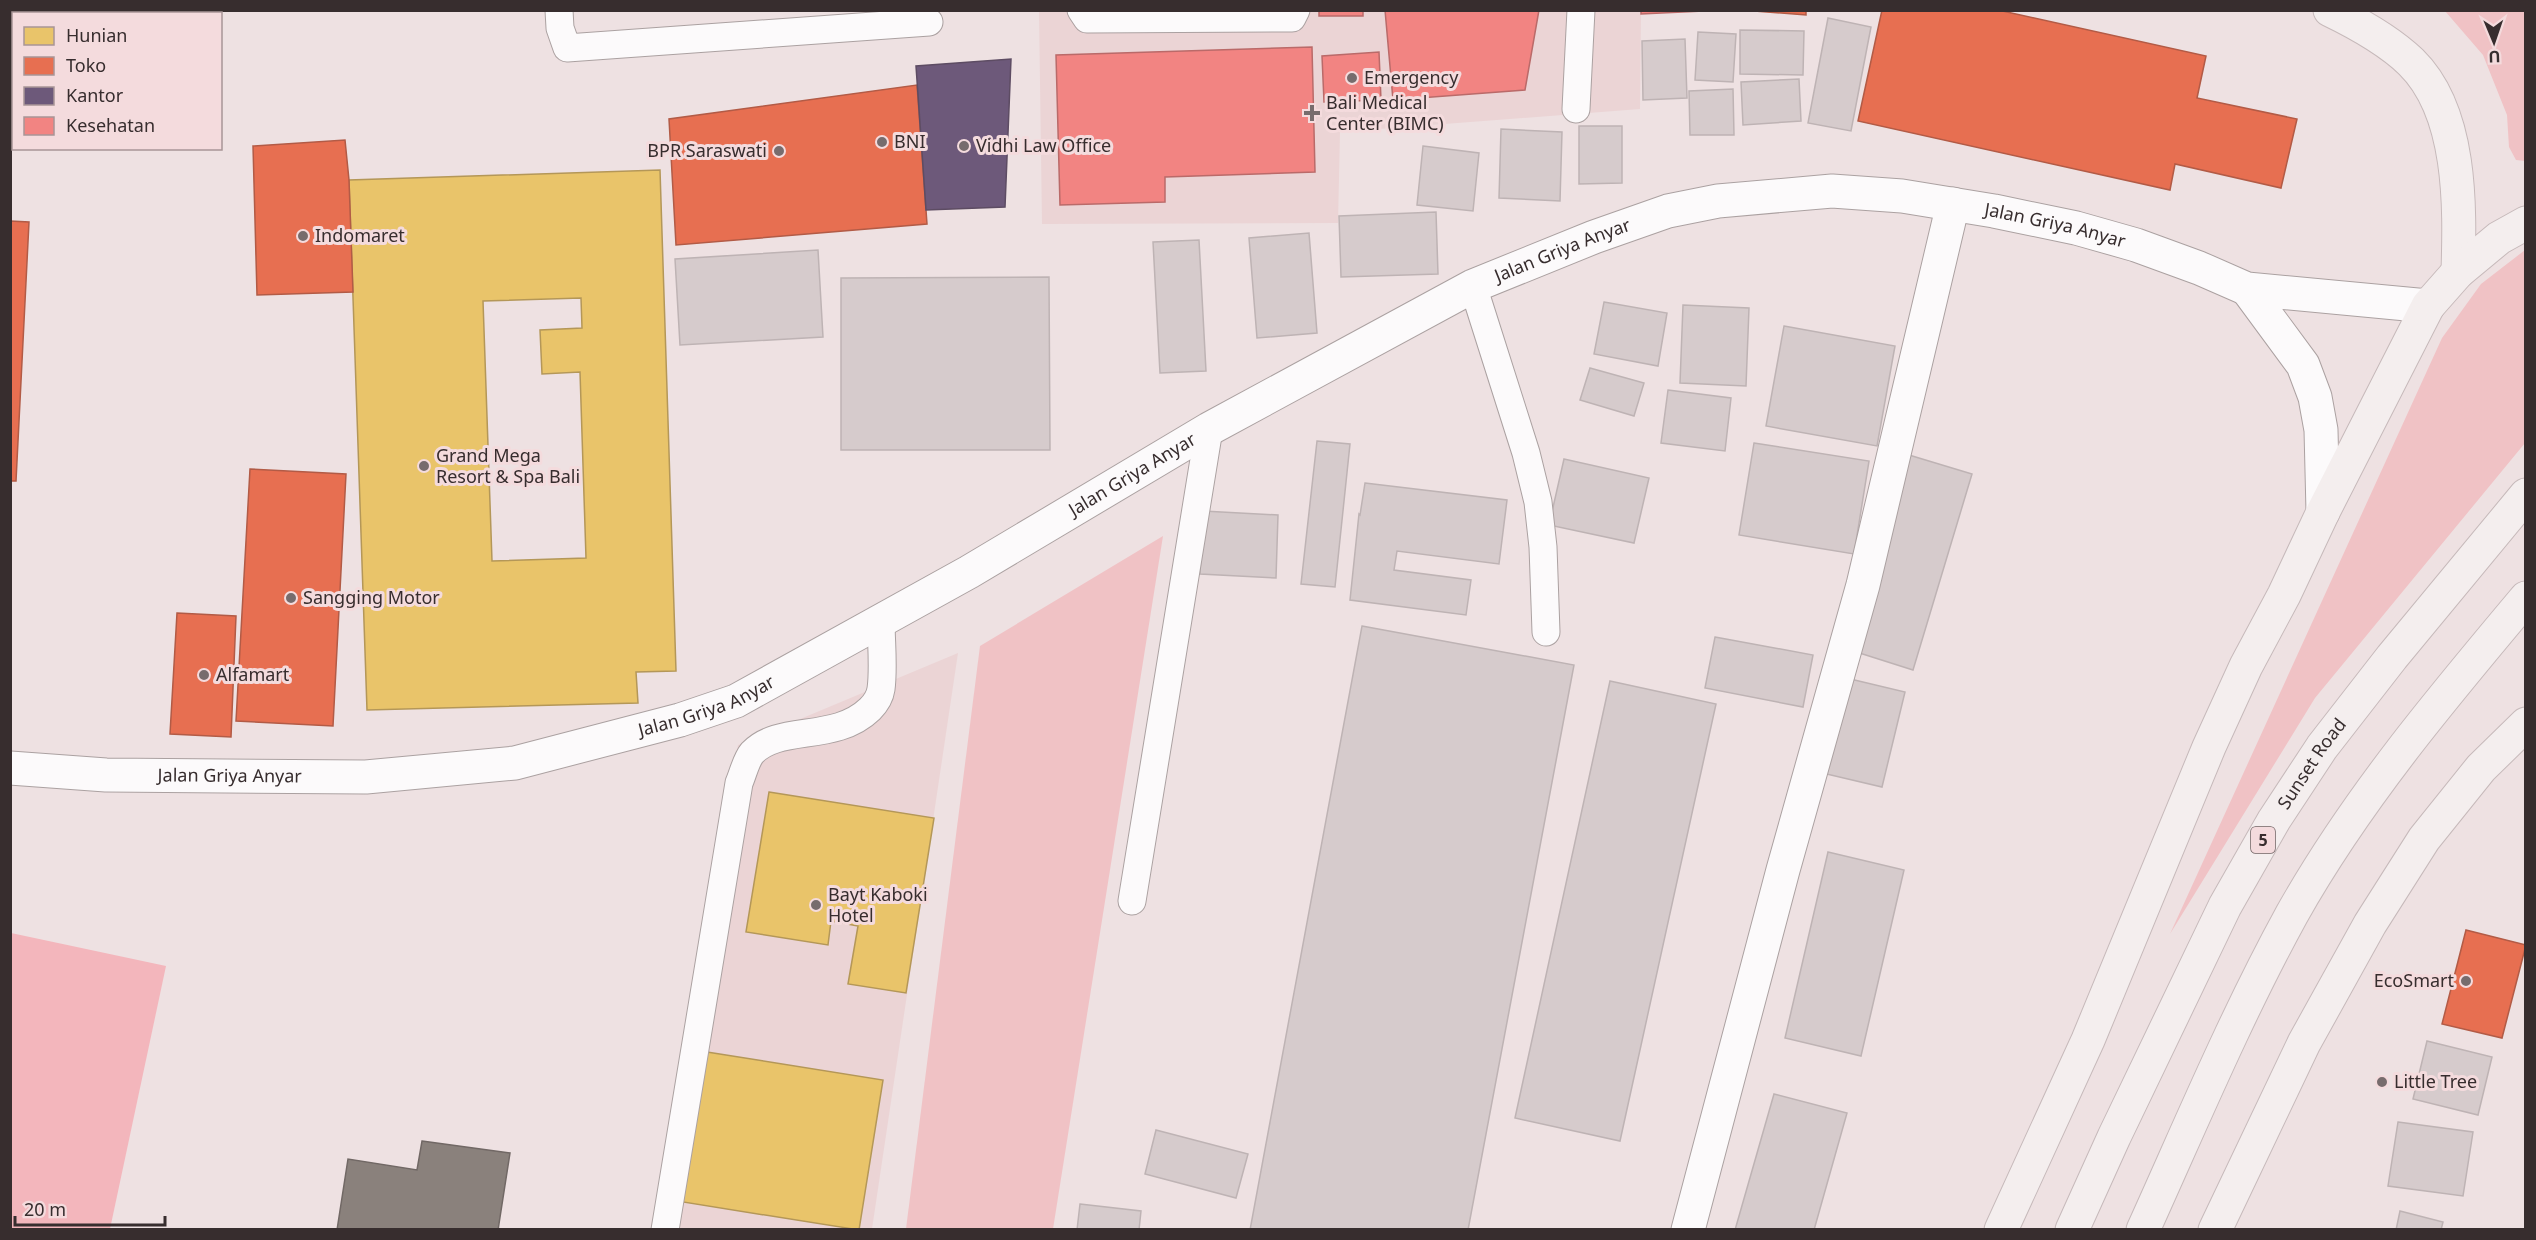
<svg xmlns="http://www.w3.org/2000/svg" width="2536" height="1240" font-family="'Noto Sans',sans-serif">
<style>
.built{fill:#ebd4d5}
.green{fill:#f0c2c5}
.forest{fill:#f3b6bc}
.homes{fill:#e9c46a;stroke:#b49758;stroke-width:1.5;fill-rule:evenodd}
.shops{fill:#e76f51;stroke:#b25b46;stroke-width:1.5}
.offices{fill:#6d597a;stroke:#5d4c63;stroke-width:1.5}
.health{fill:#f28482;stroke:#ba6a69;stroke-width:1.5}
.industry{fill:#8a817c;stroke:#716865;stroke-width:1.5}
.building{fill:#d6cbcc;stroke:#beb3b4;stroke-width:1.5}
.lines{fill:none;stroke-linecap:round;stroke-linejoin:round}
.service-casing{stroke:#aba1a1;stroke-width:29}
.minor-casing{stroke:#aba1a1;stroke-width:35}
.tertiary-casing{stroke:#aba1a1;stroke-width:35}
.trunk-casing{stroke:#c6b9ba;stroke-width:35}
.service{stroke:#fcfafb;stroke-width:27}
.minor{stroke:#fcfafb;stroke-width:33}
.tertiary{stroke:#fcfafb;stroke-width:33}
.trunk{stroke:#f4eeee;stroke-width:33}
.poi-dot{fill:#776c6d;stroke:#f4dbdd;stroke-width:2}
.labels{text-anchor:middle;stroke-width:6;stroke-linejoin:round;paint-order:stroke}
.shield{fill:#f4dbdd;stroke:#706162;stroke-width:1.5}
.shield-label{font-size:16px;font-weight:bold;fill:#372d2e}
.poi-label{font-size:18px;fill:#372d2e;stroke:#f4dbdd;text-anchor:start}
.street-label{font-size:18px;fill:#372d2e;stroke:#f4dbdd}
</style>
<rect width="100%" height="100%" fill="#eee1e2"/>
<g class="built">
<path d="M1039,11H1641L1640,109L1340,132L1338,223L1042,224Z"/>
<path d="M958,653L872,1229L661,1230L738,745Z"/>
</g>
<g class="green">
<path d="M2445,11H2525V161L2516,160L2509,147L2507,115L2483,55Z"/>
<path d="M2525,250V443L2315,698L2170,934L2442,338L2481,284Z"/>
<path d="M1163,536L1053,1229H906L980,646Z"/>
</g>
<path class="forest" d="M11,933L166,966L110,1229H11Z"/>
<g class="homes">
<path d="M660,170L676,671L636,672L638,703L367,710L349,180ZM581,298L582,328L540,330L542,374L580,372L586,558L492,561L483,301Z"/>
<path d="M769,792L934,818L906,993L848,984L858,926L831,921L828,945L746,932Z"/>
<path d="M707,1052L883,1080L859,1230L683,1202Z"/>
</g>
<g class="shops">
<path d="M1741,10H1806V15Z"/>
<path d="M1882,10H1998L2206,56L2197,98L2297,119L2281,188L2175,164L2170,190L1858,121Z"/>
<path d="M917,85L927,224L676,245L669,119Z"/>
<path d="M345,140L349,180L353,292L257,295L253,146Z"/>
<path d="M10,221L29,222L16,481H10Z"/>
<path d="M250,469L346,474L333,726L236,721Z"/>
<path d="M177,613L236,616L231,737L170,734Z"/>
<path d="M2466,930L2526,945L2502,1038L2442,1024Z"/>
</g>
<path class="offices" d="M1011,59L1005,207L926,210L916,66Z"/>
<g class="health">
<rect x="1319" y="10" width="44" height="6"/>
<path d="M1385,10H1539L1525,90L1393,100Z"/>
<path d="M1641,10H1725L1641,14Z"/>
<path d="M1312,47L1315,172L1165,177V202L1060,205L1056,55Z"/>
<path d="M1379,52L1381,100L1324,102L1322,56Z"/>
</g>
<path class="industry" d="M422,1141L510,1153L498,1230H337L348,1159L417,1170Z"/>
<g class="building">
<path d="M1828,18L1871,27L1851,131L1808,123Z"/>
<path d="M1740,30L1804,31L1803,75L1740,74Z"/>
<path d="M1698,32L1736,34L1733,82L1695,80Z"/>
<path d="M1685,39L1687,98L1643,100L1642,41Z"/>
<path d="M1799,79L1801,121L1743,125L1741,82Z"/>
<path d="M1733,89L1734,135H1690L1689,91Z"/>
<path d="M1579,126H1622V183L1579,184Z"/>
<path d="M1501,129L1562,132L1560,201L1499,198Z"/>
<path d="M1423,146L1479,153L1473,211L1417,205Z"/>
<path d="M1436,212L1438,274L1341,277L1339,216Z"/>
<path d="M1309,233L1317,333L1257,338L1249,238Z"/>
<path d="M1199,240L1206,371L1160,373L1153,242Z"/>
<path d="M818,250L823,337L680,345L675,259Z"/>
<path d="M1049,277L1050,450H841V278Z"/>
<path d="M1604,302L1667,313L1658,366L1594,354Z"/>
<path d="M1683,305L1749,308L1746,386L1680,383Z"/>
<path d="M1784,326L1895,346L1877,446L1766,426Z"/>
<path d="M1590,368L1644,383L1634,416L1580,400Z"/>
<path d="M1668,390L1731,398L1725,451L1661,443Z"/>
<path d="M1317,441L1350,444L1335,587L1301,584Z"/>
<path d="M1754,443L1869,461L1854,554L1739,535Z"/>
<path d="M1909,455L1972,474L1913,670L1850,650Z"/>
<path d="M1564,459L1649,478L1634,543L1549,525Z"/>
<path d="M1365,483L1507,500L1499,564L1397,551L1394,570L1471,580L1466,615L1350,600L1359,514L1360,515Z"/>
<path d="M1203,511L1278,515L1276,578L1200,574Z"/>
<path d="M1362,626L1574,665L1468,1230H1250Z"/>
<path d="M1715,637L1813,655L1803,707L1705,688Z"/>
<path d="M1842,677L1905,692L1882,787L1818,772Z"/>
<path d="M1610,681L1716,704L1620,1141L1515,1118Z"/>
<path d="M1828,852L1904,870L1861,1056L1785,1038Z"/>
<path d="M2427,1041L2492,1057L2478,1115L2413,1099Z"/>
<path d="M1774,1094L1847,1113L1814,1230H1735Z"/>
<path d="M2398,1122L2473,1132L2463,1196L2388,1186Z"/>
<path d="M1156,1130L1248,1154L1236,1198L1145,1174Z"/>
<path d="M1080,1204L1141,1211L1139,1230H1077Z"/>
<path d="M2400,1211L2443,1222L2441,1230H2396Z"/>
</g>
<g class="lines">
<defs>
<g id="service">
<path d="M559,10L560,28L567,48L929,22"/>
<path d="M1081,10L1087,19L1292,18L1296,10"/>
<path d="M1576,109L1581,10"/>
<path d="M1473,286L1526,453L1538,502L1543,547L1546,632"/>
<path d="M1132,901L1209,429"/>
<path d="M665,1230L739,783C743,774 746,760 752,753C779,724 835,743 870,709C875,704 880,696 881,689C884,667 881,642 881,620"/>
</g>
<path id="minor" d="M1688,1230L1783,870L1863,585L1953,204"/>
<g id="tertiary">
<path d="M2247,289L2303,365L2315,397L2321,430L2323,512"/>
<path id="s1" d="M10,768L106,775L366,777L515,763L680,720L736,701L969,572L1209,429L1473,286L1594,237L1668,211L1718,201L1832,191L1902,196L1994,211L2076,228L2136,245L2199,268L2247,289L2428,306"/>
</g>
<g id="trunk">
<path d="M2330,10C2359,24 2388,40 2411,62C2462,112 2460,206 2458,272"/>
<path d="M78,14L104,10"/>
<path d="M10,21H14"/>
<path d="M2001,1230L2088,1040L2209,747L2246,666L2284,595L2323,512L2428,306L2458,272L2499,238L2526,223"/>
<path id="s2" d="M2072,1230L2114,1137L2225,906L2274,820L2322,747L2392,657L2526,495"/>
<path d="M2143,1230C2191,1124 2236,1016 2292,914C2356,800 2442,698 2526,598"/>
<path d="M2215,1230L2304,1043L2370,924L2424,839L2481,768L2526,724"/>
</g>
</defs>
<use href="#service" class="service-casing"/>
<use href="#minor" class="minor-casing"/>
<use href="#tertiary" class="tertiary-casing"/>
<use href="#trunk" class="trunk-casing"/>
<use href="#service" class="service"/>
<use href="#minor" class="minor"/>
<use href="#tertiary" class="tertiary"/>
<use href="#trunk" class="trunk"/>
</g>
<g class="poi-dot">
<circle cx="1352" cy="78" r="6"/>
<path d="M1309 104h6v6h6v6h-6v6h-6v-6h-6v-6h6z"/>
<circle cx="882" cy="142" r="6"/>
<circle cx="964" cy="146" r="6"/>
<circle cx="779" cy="151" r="6"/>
<circle cx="303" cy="236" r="6"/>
<circle cx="424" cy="466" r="6"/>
<circle cx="291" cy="598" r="6"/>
<circle cx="204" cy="675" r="6"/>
<circle cx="816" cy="905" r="6"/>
<circle cx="2466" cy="981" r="6"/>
<circle cx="2382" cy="1082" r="6"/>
</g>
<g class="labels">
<rect class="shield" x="2251" y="827" width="24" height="26" rx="4.5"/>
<g class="shield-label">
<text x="2263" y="846">5</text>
</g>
<g class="poi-label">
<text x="1364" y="84">Emergency</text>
<text x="1326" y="109">Bali Medical<tspan x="1326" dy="21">Center (BIMC)</tspan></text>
<text x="894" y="148">BNI</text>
<text x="976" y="152">Vidhi Law Office</text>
<text x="767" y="157" text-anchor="end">BPR Saraswati</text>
<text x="315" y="242">Indomaret</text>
<text x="436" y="462">Grand Mega<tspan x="436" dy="21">Resort &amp; Spa Bali</tspan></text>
<text x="303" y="604">Sangging Motor</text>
<text x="216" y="681">Alfamart</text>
<text x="828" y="901">Bayt Kaboki<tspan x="828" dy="21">Hotel</tspan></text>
<text x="2454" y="987" text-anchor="end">EcoSmart</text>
<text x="2394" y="1088">Little Tree</text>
</g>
<g class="street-label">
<text dy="6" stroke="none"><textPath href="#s1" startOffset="2182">Jalan Griya Anyar</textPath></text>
<text dy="6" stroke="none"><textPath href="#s1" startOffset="1678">Jalan Griya Anyar</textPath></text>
<text dy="6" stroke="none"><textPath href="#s1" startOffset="1192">Jalan Griya Anyar</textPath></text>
<text dy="6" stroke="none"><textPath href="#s1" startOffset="706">Jalan Griya Anyar</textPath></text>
<text dy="6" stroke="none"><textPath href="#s2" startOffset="525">Sunset Road</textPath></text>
<text dy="6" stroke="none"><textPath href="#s1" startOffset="220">Jalan Griya Anyar</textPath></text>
</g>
</g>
<rect width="2536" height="1240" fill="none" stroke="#372d2e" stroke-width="24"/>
<rect x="12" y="12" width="210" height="138" fill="#f4dbdd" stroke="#a89597" stroke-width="1.5"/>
<rect x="24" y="27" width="30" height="18" fill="#e9c46a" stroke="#a89597" stroke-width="1.5"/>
<text x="66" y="42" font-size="18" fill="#372d2e">Hunian</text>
<rect x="24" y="57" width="30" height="18" fill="#e76f51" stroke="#a89597" stroke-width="1.5"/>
<text x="66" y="72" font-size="18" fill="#372d2e">Toko</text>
<rect x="24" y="87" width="30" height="18" fill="#6d597a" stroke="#a89597" stroke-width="1.5"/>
<text x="66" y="102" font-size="18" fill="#372d2e">Kantor</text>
<rect x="24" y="117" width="30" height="18" fill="#f28482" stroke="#a89597" stroke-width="1.5"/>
<text x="66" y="132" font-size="18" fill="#372d2e">Kesehatan</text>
<g transform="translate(2494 42) rotate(178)" stroke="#f4dbdd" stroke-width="4.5" paint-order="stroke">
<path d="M0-4.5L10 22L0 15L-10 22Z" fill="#372d2e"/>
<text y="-9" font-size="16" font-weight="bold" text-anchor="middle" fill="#372d2e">U</text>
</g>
<path d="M15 1216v9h150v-9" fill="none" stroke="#372d2e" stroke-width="3"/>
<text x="24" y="1216" font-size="18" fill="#372d2e" stroke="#f4dbdd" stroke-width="4.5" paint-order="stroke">20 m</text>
</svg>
